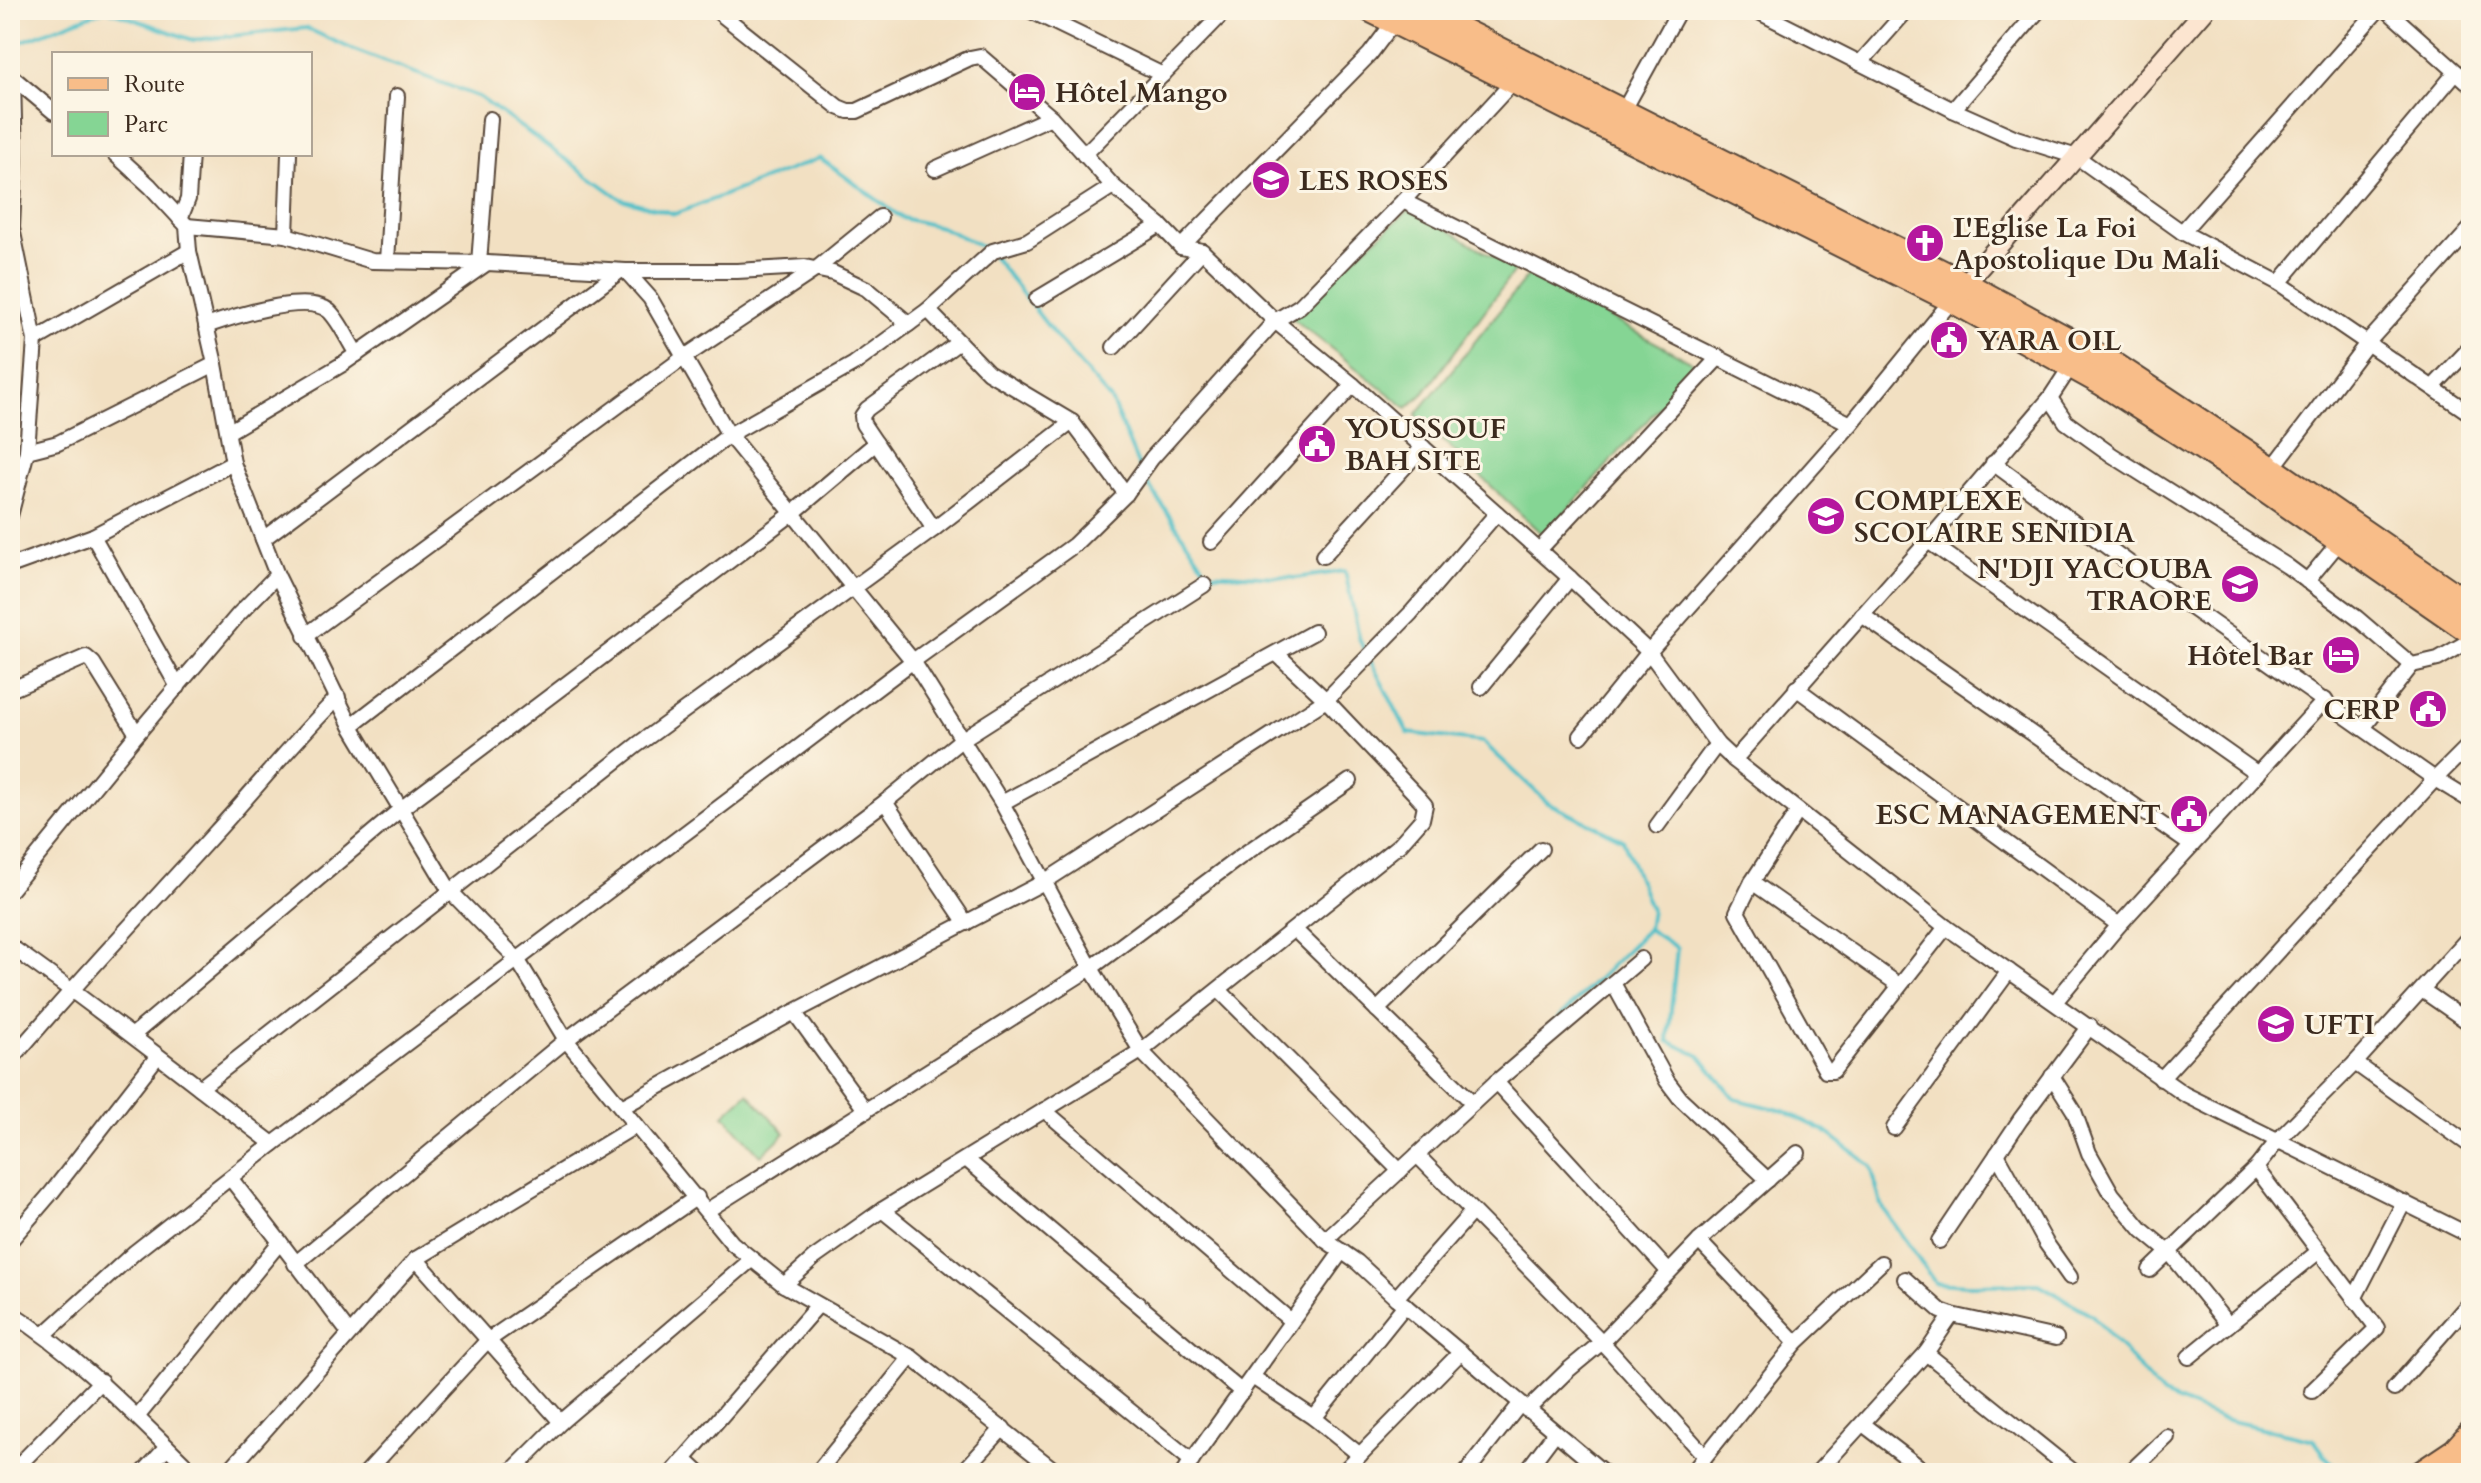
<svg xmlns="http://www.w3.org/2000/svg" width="2481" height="1483" font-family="Cardo,serif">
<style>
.green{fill:#85d594;stroke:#608059;stroke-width:2}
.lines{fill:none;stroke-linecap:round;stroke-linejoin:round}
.stream{stroke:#52c0c8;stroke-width:4}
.street-casing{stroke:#564537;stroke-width:18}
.secondary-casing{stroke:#564537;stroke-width:22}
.primary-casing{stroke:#564537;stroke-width:24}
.highway-casing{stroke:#564537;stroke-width:28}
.street{stroke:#fff;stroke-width:14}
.secondary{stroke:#fce5d0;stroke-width:18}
.primary{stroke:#f8bd89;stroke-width:20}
.highway{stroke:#f8bd89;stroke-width:24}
.labels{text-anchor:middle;stroke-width:6;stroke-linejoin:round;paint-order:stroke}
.poi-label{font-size:28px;font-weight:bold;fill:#3b2a1e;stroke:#fcf5e5;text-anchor:start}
</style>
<rect width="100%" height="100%" fill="#fcf5e5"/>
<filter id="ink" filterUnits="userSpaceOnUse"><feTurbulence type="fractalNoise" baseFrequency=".0125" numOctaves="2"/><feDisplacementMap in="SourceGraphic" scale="16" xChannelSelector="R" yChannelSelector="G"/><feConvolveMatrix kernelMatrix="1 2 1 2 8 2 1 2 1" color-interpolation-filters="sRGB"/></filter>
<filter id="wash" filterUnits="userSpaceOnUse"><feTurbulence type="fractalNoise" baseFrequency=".006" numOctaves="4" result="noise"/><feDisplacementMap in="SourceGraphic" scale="32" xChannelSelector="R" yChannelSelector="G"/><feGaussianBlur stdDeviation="1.8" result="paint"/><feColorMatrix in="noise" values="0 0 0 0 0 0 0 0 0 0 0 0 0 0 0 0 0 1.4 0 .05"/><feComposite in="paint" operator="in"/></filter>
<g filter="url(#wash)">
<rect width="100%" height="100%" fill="#f2e0c2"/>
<g class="green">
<path d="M1412,208L1515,270L1424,393L1407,408L1287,314Z"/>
<path d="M1529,274L1697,365L1544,536L1416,415Z"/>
<path d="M748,1093L785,1133L761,1156L724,1115Z"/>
</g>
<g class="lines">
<g class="stream">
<path d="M108,10L193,40L306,28L354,50L479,97L621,199L675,214L820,158L902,218L941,227L987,249"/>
<path d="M10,46L104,10"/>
<path d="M993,256L1058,339L1111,400L1139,467"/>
<path d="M1142,475L1208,573L1296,578L1345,571L1360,641L1366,652"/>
<path d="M1370,660L1408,733L1483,742L1548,803L1623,840L1651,910L1648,929L1677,948L1668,1041L1700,1056L1735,1099L1784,1111L1825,1131L1871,1166L1881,1205L1935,1283L1968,1285L2039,1284L2092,1315L2163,1395L2219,1418L2314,1440L2338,1473"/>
<path d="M1545,1032L1648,929"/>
</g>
</g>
</g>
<g filter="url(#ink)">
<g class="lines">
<defs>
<g id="street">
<path d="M716,10L838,107L848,111H857L970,58L980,56L1051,117L1113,186L1160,225L1181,247L1202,251L1275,321L1353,385L1570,578L1649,652L1717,744L1734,760"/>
<path d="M1029,10L1163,75"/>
<path d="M1755,10L1953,110L2039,10"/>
<path d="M2387,10L2471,85"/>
<path d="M1860,63L1907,10"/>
<path d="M11,76L54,112"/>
<path d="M1624,110L1679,10"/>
<path d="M1953,110L2016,138L2077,157L2182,232L2279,283L2471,414"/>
<path d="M115,154L150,186L187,226L189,251L215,364L233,463L277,575L351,726L450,891L517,959L566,1040L732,1243L784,1285L911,1357L1058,1473"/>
<path d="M1084,155L1226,10"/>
<path d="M935,169L1051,117"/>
<path d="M1403,201L1851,424"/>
<path d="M180,219L188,199L191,154"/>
<path d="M187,226L286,235L372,261L487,263L626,271H737L805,267L833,273L867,289L909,324"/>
<path d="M2182,232L2378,10"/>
<path d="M286,235L289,154"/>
<path d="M1181,247L1370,54L1394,22"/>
<path d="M387,261L397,96"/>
<path d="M479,263L490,119"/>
<path d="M626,271L650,298L729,435L913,661L1002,803L1091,968L1141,1051L1325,1240L1357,1262L1396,1298L1604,1473"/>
<path d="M2279,283L2456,72"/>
<path d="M1037,299L1160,225"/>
<path d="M928,310L988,372L1072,422L1126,494"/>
<path d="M206,326C232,317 307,292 329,311C340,321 348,341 357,354"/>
<path d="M35,340L189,251"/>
<path d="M1114,347L1202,251"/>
<path d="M2071,366L2050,398L1928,541L1734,760L1946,927L2184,1094L2471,1236"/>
<path d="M2433,387L2471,347"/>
<path d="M2050,398L2066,422L2112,455L2287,566L2357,618L2412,665L2438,659L2471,640"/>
<path d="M228,432L341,365L487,263"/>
<path d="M27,451L58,443L215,364"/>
<path d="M1993,463L2170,593L2435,779L2471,801"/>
<path d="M2272,469L2368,342L2471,228"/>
<path d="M10,516L27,451L35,340L12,228L15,161L13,79"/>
<path d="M934,529L863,424L862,416L867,409L959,342"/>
<path d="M93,536L178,687"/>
<path d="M263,539L620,271"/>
<path d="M1928,541L2258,774"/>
<path d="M1211,542L1353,385"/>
<path d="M1539,550L1719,357"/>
<path d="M1323,556L1423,447"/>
<path d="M10,566L93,536L233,463"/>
<path d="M2307,581L2340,541"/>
<path d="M1862,615L2191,845"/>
<path d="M305,636L683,358L815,270L880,217"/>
<path d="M1481,687L1570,578"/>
<path d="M1796,688L2119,925"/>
<path d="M10,690L86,657L93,663L137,734"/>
<path d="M351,726L729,435L854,364L928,310L993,251L1027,241L1113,186"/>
<path d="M2363,728L2412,665"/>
<path d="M1581,736L1649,652L1851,424L1952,300"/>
<path d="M885,802L966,923"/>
<path d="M1002,803L1314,632"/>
<path d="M1798,811L1752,882L1737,912L1826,1071H1833L1946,927"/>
<path d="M1657,826L1717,744"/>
<path d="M1752,882L1899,985"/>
<path d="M10,890L137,734L238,615L277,575"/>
<path d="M1295,930L1473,1103"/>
<path d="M10,946C100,1009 185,1077 273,1144"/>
<path d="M1613,983L1667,1081L1680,1098L1768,1180"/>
<path d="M1219,990L1400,1171"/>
<path d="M2422,990L2471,1024"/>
<path d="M2055,1002L2119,925L2325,700"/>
<path d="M1377,1010L1541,849"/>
<path d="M794,1012L866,1111"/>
<path d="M133,1035L402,808L793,513L876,443"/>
<path d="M10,1061C76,983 146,909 215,833C256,788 294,741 338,697"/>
<path d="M2355,1063L2471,1146"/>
<path d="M2052,1076L2074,1111L2089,1153L2112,1194L2142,1230L2170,1253L2228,1325"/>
<path d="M2161,1079L2435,779L2471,743"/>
<path d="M1496,1082L1668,1271"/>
<path d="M200,1088L637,745L934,529L1072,422"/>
<path d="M622,1107L794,1012L1044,882L1326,700L1411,613L1497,513"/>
<path d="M1044,1110L1291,1321"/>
<path d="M1894,1128L2009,971"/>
<path d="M1997,1154L2046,1243L2070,1277"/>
<path d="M1417,1155L1602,1342L1705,1456"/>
<path d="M966,1159L1242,1392"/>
<path d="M2256,1168L2377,1328L2312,1391"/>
<path d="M231,1179L280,1242"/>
<path d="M708,1210L1091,968L1240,857L1350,781"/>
<path d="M882,1210L1192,1461"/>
<path d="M1325,1240L1496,1082L1641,959"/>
<path d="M10,1241L52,1192L157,1057"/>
<path d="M1699,1241L1796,1343"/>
<path d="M1939,1241L2020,1120L2090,1026"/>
<path d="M416,1259L561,1422"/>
<path d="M295,1264L566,1040L885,802L961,740L1204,585"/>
<path d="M2150,1270L2256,1168L2279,1139L2355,1063L2471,935"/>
<path d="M1905,1279L1941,1311L1952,1315L2056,1338"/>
<path d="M784,1285L814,1258L882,1210L1141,1051L1399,845L1422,819L1425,805L1419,798L1326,700L1277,654"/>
<path d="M1396,1298L1472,1212"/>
<path d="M2354,1299L2404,1202"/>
<path d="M10,1312C79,1356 135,1416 194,1473"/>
<path d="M45,1334L135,1252L273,1144L913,661L1074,545L1126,494L1152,458L1275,321L1300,306L1403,201L1513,82"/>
<path d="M1926,1353L2075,1473"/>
<path d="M2189,1357L2319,1251"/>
<path d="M1254,1378L1314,1418L1360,1455"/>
<path d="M2394,1389L2471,1301"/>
<path d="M1527,1410L1567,1371L1602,1342L1699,1241L1798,1153"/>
<path d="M137,1417L280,1242L349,1333"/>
<path d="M1314,1418L1405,1305"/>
<path d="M1863,1424L1927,1473"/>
<path d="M684,1459L699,1473"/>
<path d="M11,1473L101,1381"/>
<path d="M143,1473L167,1447"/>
<path d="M227,1473L416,1259L635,1126"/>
<path d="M366,1473L487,1341L697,1197"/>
<path d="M510,1473L561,1422L751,1260"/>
<path d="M672,1473L818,1305"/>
<path d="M817,1473L911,1357"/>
<path d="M962,1473L1003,1428"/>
<path d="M1183,1473L1342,1251"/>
<path d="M1342,1473L1461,1352"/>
<path d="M1466,1473L1520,1404"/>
<path d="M1525,1473L1555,1433"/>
<path d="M1692,1473L1796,1343L1881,1263"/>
<path d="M1817,1473L1926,1353L1952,1315"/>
<path d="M2129,1473L2167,1437"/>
</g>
<path id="secondary" d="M1959,291L2205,10"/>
<g id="primary">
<path d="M2418,1473L2454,1449L2471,1430"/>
<path d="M2451,1473L2471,1456"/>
</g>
<g id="highway">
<path d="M1371,10L1952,300L2102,383L2246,476L2471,632"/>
<path d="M1421,10L1965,284L2113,364L2272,469L2471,606"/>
</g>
</defs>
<use href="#street" class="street-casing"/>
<use href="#secondary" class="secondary-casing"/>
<use href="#primary" class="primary-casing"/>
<use href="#highway" class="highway-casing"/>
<use href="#street" class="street"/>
<use href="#secondary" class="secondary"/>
<use href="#primary" class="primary"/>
<use href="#highway" class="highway"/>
</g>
</g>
<defs>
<symbol id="hotel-disc" viewBox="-11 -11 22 22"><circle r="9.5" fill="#b5179e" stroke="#fcf5e5"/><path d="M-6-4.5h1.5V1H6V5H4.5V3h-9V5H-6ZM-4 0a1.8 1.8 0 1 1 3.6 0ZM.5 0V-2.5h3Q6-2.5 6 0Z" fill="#fff"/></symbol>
<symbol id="school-disc" viewBox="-11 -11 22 22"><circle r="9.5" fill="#b5179e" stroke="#fcf5e5"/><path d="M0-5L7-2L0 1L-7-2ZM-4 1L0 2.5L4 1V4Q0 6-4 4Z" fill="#fff"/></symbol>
<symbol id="church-disc" viewBox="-11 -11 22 22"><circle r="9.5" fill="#b5179e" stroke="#fcf5e5"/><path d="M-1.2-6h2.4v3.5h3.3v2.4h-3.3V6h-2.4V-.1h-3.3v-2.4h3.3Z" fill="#fff"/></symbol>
<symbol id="civic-disc" viewBox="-11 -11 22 22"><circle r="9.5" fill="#b5179e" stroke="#fcf5e5"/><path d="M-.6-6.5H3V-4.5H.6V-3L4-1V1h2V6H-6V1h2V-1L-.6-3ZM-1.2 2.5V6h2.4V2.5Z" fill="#fff"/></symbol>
</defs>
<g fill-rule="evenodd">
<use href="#hotel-disc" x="1005" y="70" width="44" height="44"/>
<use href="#school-disc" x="1249" y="158" width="44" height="44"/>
<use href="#church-disc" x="1903" y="221" width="44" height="44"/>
<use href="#civic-disc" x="1927" y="318" width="44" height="44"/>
<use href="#civic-disc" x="1295" y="422" width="44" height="44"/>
<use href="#school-disc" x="1804" y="494" width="44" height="44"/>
<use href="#school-disc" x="2218" y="562" width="44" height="44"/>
<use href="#hotel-disc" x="2319" y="633" width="44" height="44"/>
<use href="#civic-disc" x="2406" y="687" width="44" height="44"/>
<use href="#civic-disc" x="2167" y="792" width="44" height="44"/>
<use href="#school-disc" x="2254" y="1002" width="44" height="44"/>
</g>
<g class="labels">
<g class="poi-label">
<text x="1055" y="102">Hôtel Mango</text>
<text x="1299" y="190">LES ROSES</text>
<text x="1953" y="237">L'Eglise La Foi<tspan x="1953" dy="32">Apostolique Du Mali</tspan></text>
<text x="1977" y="350">YARA OIL</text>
<text x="1345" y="438">YOUSSOUF<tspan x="1345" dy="32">BAH SITE</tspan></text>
<text x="1854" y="510">COMPLEXE<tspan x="1854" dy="32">SCOLAIRE SENIDIA</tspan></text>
<text x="2212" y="578" text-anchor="end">N'DJI YACOUBA<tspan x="2212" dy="32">TRAORE</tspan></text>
<text x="2313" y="665" text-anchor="end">Hôtel Bar</text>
<text x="2400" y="719" text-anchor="end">CFRP</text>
<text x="2161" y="824" text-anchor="end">ESC MANAGEMENT</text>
<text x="2304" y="1034">UFTI</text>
</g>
</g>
<rect width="2481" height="1483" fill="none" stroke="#fcf5e5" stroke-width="40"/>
<rect x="52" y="52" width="260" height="104" fill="#fcf5e5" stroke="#afa495" stroke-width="2"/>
<rect x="68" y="78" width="40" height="12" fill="#f8bd89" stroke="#afa495" stroke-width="2"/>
<text x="124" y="92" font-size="24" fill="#3b2a1e">Route</text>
<rect x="68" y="112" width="40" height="24" fill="#85d594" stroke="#afa495" stroke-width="2"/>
<text x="124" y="132" font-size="24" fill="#3b2a1e">Parc</text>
</svg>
